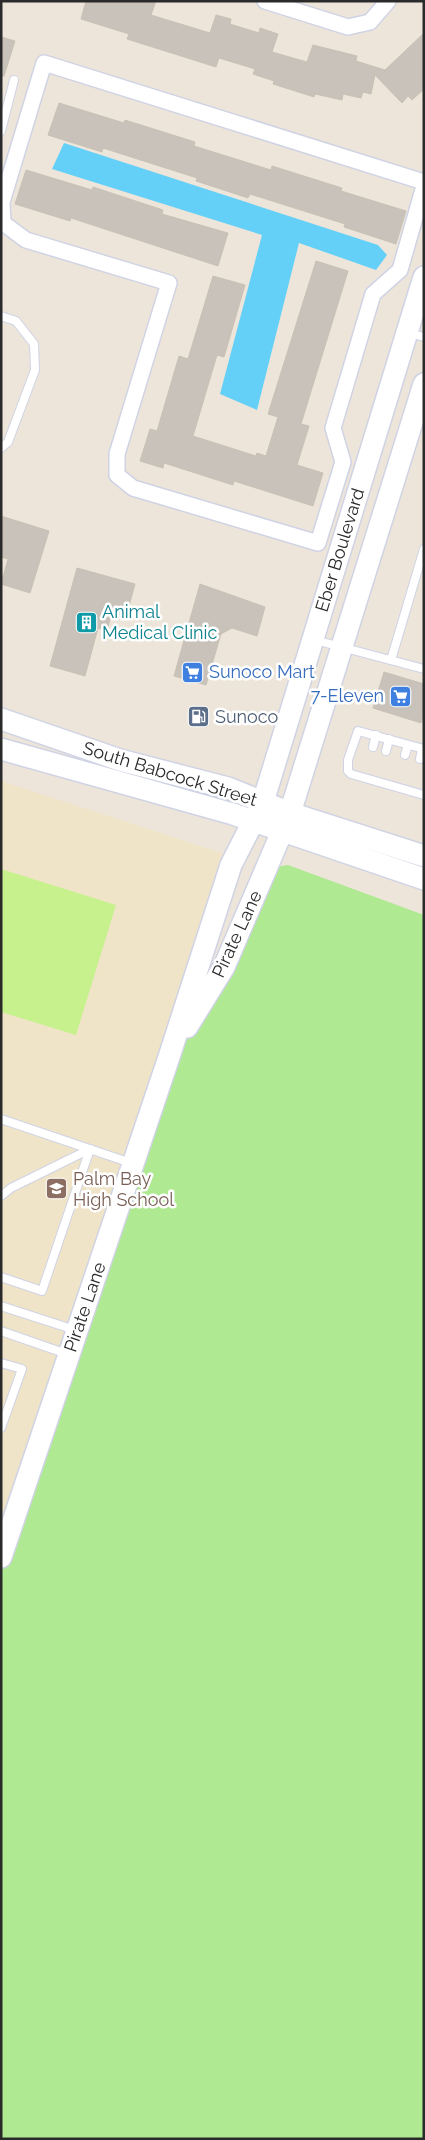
<svg xmlns="http://www.w3.org/2000/svg" width="425" height="2140" font-family="Raleway,sans-serif">
<style>
.education{fill:#f0e4c8}
.green{fill:#afe992}
.pitch{fill:#c6f18d}
.water{fill:#64d0f8}
.building{fill:#c8c2ba;stroke:#c9c1b4}
.lines{fill:none;stroke-linecap:round;stroke-linejoin:round}
.lane-casing{stroke:#cfd3e4;stroke-width:10}
.street-casing{stroke:#cfd3e4;stroke-width:18}
.secondary-casing{stroke:#cfd3e4;stroke-width:24}
.lane{stroke:#fff;stroke-width:8}
.street{stroke:#fff;stroke-width:15}
.secondary{stroke:#fff;stroke-width:21}
.labels{text-anchor:middle;stroke-width:5;stroke-linejoin:round;paint-order:stroke}
.street-label{font-size:18px;fill:#2a2a2a;stroke:#fff}
.culture-label{font-size:18px;fill:#0d838f;stroke:#fff;text-anchor:start}
.shop-label{font-size:18px;fill:#366cbe;stroke:#fff;text-anchor:start}
.service-label{font-size:18px;fill:#4e5e75;stroke:#fff;text-anchor:start}
.education-label{font-size:18px;fill:#785e54;stroke:#fff;text-anchor:start}
</style>
<rect width="100%" height="100%" fill="#ede5da"/>
<path class="education" d="M1,781L225,854L1,1524Z"/>
<path class="green" d="M288,865L424,915V2139H1V1557L169,1057L267,868Z"/>
<path class="pitch" d="M1,869L116,905L76,1035L1,1012Z"/>
<path class="water" d="M64,143L378,245L387,255L376,270L299,243L257,410L220,394L262,235L52,169Z"/>
<g class="building">
<path d="M86,1H156L151,15L210,33L216,15L231,19L230,24L259,33L260,28L278,34L272,52L307,62L313,45L357,56L356,61L385,70L424,33V89L412,100L408,96L402,103L375,75L371,94L363,92L361,98L343,94L342,100L315,94L314,97L273,84L274,81L253,74L255,69L219,58L216,67L127,39L129,34L81,19Z"/>
<path d="M1,37L15,41L4,76H1Z"/>
<path d="M59,103L124,123L125,120L195,142L194,146L271,170L272,166L342,188L341,191L406,211L396,244L344,227L345,224L250,194L248,198L196,181L197,178L103,148L102,152L48,135Z"/>
<path d="M26,170L92,190L93,187L163,210L162,214L228,233L218,266L71,218L70,221L15,204Z"/>
<path d="M316,261L348,271L301,424L309,426L297,465L323,473L313,506L234,481L233,485L164,463L163,468L140,461L150,429L157,431L179,356L188,359L213,276L245,285L224,357L217,355L193,436L256,456L257,453L266,456L278,417L268,414Z"/>
<path d="M1,516L49,531L30,593L1,584L8,559L1,557Z"/>
<path d="M77,568L135,584L126,617L112,613L107,630L98,628L85,676L50,666Z"/>
<path d="M200,584L265,607L257,636L232,628L221,634L206,685L174,676Z"/>
<path d="M384,672L424,684V713L421,723L373,708Z"/>
</g>
<g class="lines">
<defs>
<g id="lane">
<path d="M1,131L14,80"/>
<path d="M1,316L16,321L34,344L35,370L8,442L1,448"/>
<path d="M409,333L424,337"/>
<path d="M315,640L424,669"/>
<path d="M391,660L424,549"/>
<path d="M373,747L376,735"/>
<path d="M424,749L358,731L348,760V771L351,774L424,795"/>
<path d="M386,751L389,739"/>
<path d="M405,755L408,745"/>
<path d="M420,759L422,749"/>
<path d="M1,1119L131,1163"/>
<path d="M1,1196L11,1188L90,1149"/>
<path d="M1,1277L42,1291L90,1149"/>
<path d="M1,1306L75,1330"/>
<path d="M1,1331L67,1354"/>
<path d="M1,1363L22,1369L1,1428"/>
</g>
<g id="street">
<path d="M265,1L348,27L370,22L388,1"/>
<path d="M424,182L44,63L2,202L3,223L26,240L169,283L117,454V475L133,488L318,543L343,462L333,428L373,294L400,270L424,186"/>
</g>
<g id="secondary">
<path d="M1,719L120,760L228,788L290,813L424,856"/>
<path d="M1,749L233,814L424,879"/>
<path d="M187,1027L224,967L290,813L424,384"/>
<path d="M1,1557L169,1057L231,865L263,802L424,277"/>
</g>
</defs>
<use href="#lane" class="lane-casing"/>
<use href="#street" class="street-casing"/>
<use href="#secondary" class="secondary-casing"/>
<use href="#lane" class="lane"/>
<use href="#street" class="street"/>
<use href="#secondary" class="secondary"/>
</g>
<defs>
<symbol id="building-square" viewBox="-11 -11 22 22"><rect x="-9" y="-9" width="18" height="18" rx="4" fill="#0f9aa8" stroke="#fff"/><path d="M-4-6H4V6H1V3H-1V6H-4ZM-2.5-4.3h1.7v1.8h-1.7ZM.8-4.3h1.7v1.8H.8ZM-2.5-1h1.7V.8h-1.7ZM.8-1h1.7V.8H.8Z" fill="#fff"/></symbol>
<symbol id="supermarket-square" viewBox="-11 -11 22 22"><rect x="-9" y="-9" width="18" height="18" rx="4" fill="#3f7fe0" stroke="#fff"/><path d="M-6-5.5h2.5l.6 2H6L4.5 2H-2.5L-4.4-4H-6ZM-1.5 3.2a1.3 1.3 0 1 0 .1 0ZM3 3.2a1.3 1.3 0 1 0 .1 0Z" fill="#fff"/></symbol>
<symbol id="fuel-square" viewBox="-11 -11 22 22"><rect x="-9" y="-9" width="18" height="18" rx="4" fill="#5c6f8a" stroke="#fff"/><path d="M-5.5-6h7V0h2V4h1.3V-2.5L3-4.5l.8-.8L6-3V5H2.5V1h-1V6h-7ZM-4.2-4.7v3.2H.2V-4.7Z" fill="#fff"/></symbol>
<symbol id="school-square" viewBox="-11 -11 22 22"><rect x="-9" y="-9" width="18" height="18" rx="4" fill="#8d6e63" stroke="#fff"/><path d="M0-5L7-2L0 1L-7-2ZM-4 1L0 2.5L4 1V4Q0 6-4 4Z" fill="#fff"/></symbol>
</defs>
<g fill-rule="evenodd">
<use href="#building-square" x="74" y="610" width="25" height="25"/>
<use href="#supermarket-square" x="180" y="660" width="25" height="25"/>
<use href="#supermarket-square" x="388" y="684" width="25" height="25"/>
<use href="#fuel-square" x="186" y="704" width="25" height="25"/>
<use href="#school-square" x="44" y="1176" width="25" height="25"/>
</g>
<g class="labels">
<g class="street-label">
<text transform="translate(340 550) rotate(-73)" y="6">Eber Boulevard</text>
<text transform="translate(170 774) rotate(17)" y="6">South Babcock Street</text>
<text transform="translate(237 934) rotate(-65)" y="6">Pirate Lane</text>
<text transform="translate(85 1307) rotate(-71)" y="6">Pirate Lane</text>
</g>
<g class="culture-label">
<text x="102" y="618">Animal<tspan x="102" dy="21">Medical Clinic</tspan></text>
</g>
<g class="shop-label">
<text x="209" y="678">Sunoco Mart</text>
<text x="384" y="702" text-anchor="end">7-Eleven</text>
</g>
<g class="service-label">
<text x="215" y="723">Sunoco</text>
</g>
<g class="education-label">
<text x="73" y="1185">Palm Bay<tspan x="73" dy="21">High School</tspan></text>
</g>
</g>
<rect width="425" height="2140" fill="none" stroke="#2a2a2a" stroke-width="5"/>
</svg>
